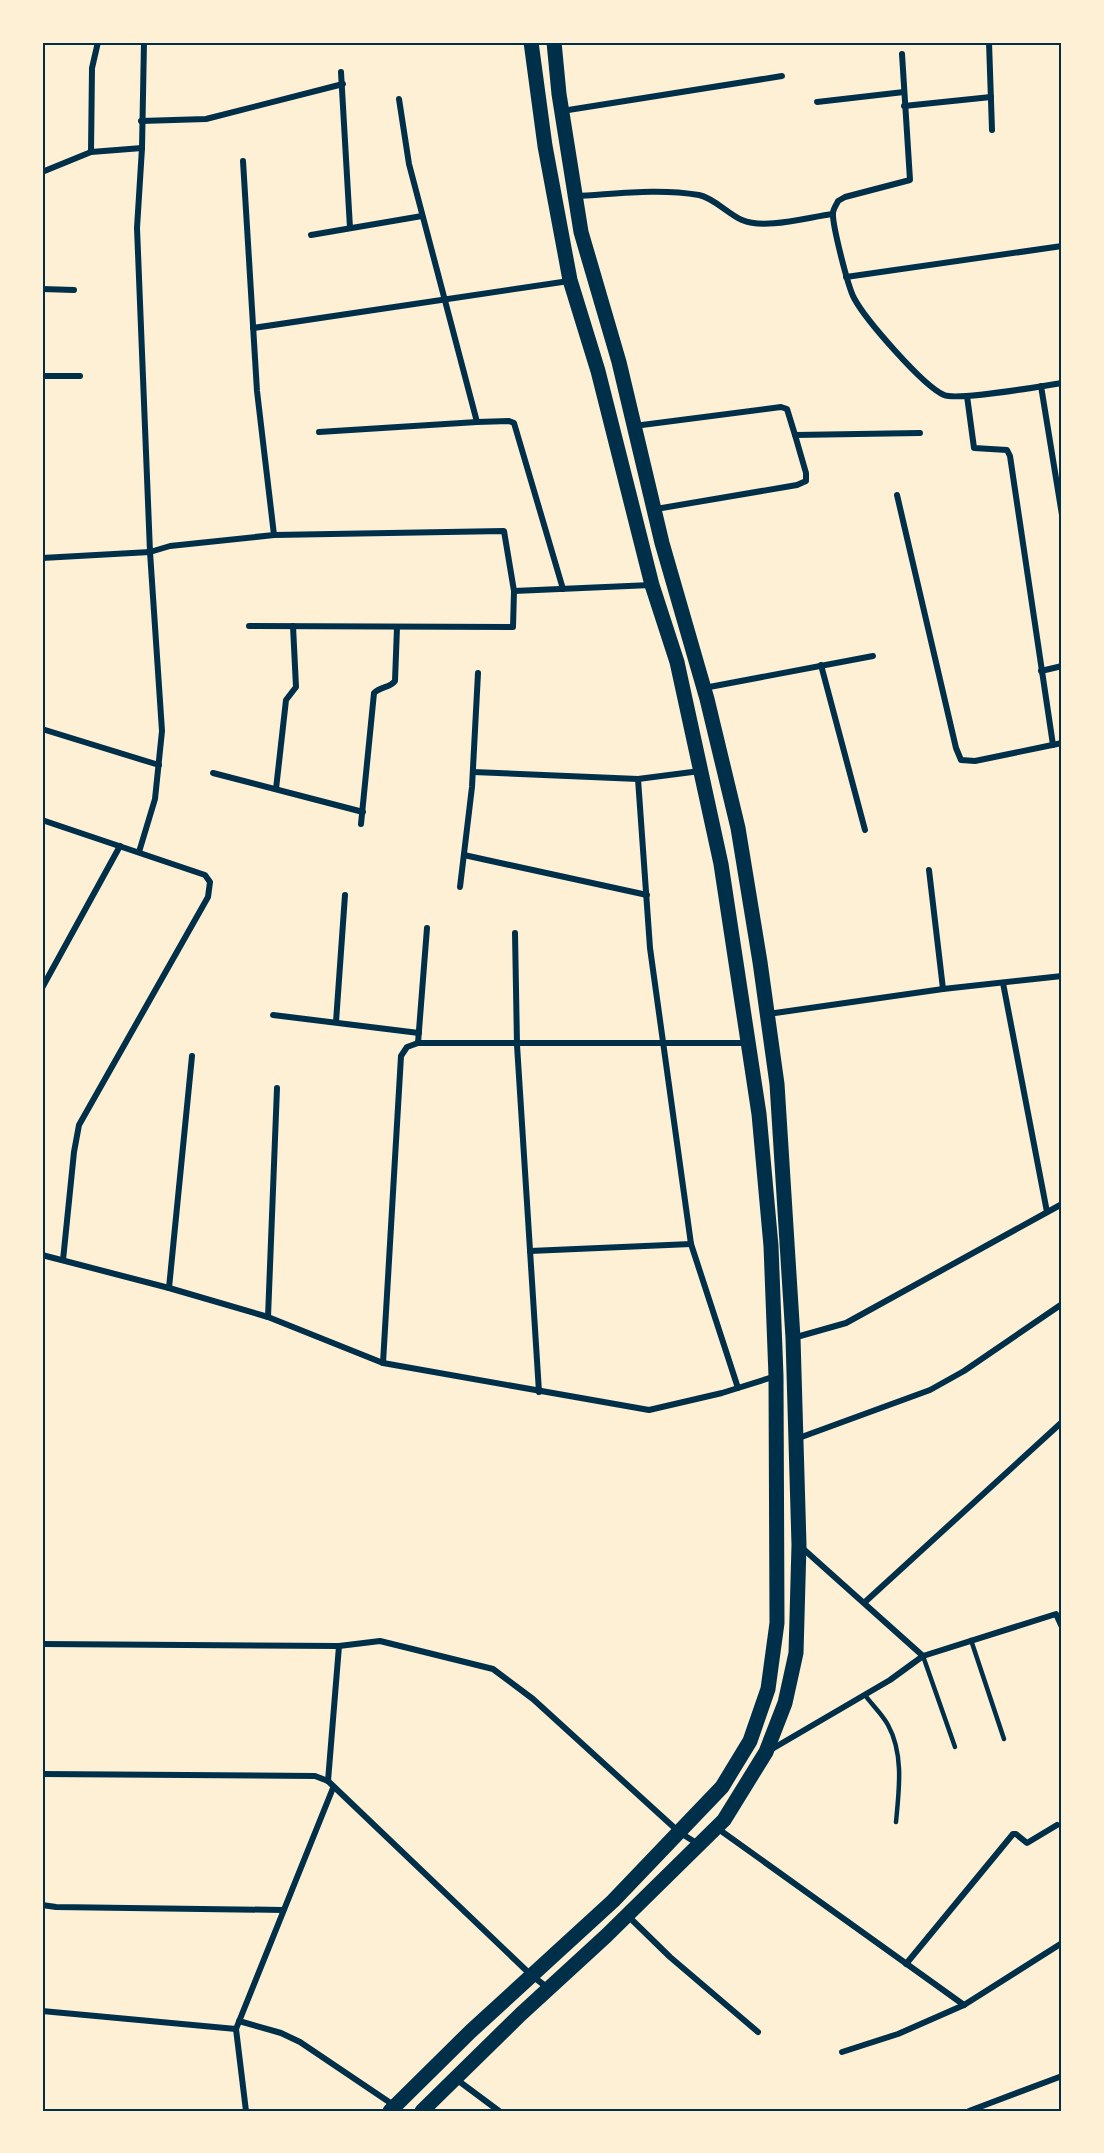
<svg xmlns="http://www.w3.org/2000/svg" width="1104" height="2153" font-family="Barlow,sans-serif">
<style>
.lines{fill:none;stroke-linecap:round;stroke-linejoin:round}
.service{stroke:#003049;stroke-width:4.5}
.minor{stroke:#003049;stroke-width:6}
.primary{stroke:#003049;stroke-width:15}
.neatline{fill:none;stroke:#003049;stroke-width:2}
</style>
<rect width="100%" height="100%" fill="#fdf0d5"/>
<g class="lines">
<g class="service">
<path d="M971,1640L1004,1739"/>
<path d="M923,1656L955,1747"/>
<path d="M865,1695C872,1705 882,1714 888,1725C904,1754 899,1790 896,1822"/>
</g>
<g class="minor">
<path d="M989,42L992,130"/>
<path d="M902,54L910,180L845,197L838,201C837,204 833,209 833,213C832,224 848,287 854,298C865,319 923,386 944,395C958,401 1042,386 1062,383"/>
<path d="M341,72L350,228"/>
<path d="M399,99L409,164L477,422"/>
<path d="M817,102L904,92"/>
<path d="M904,106L991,97"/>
<path d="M562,111L782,76"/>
<path d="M141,121L206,119L343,84"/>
<path d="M91,152L92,68L98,42"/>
<path d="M243,161L257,391L274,535"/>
<path d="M42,172L91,152L142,148"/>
<path d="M575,196C616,194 658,188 699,195C714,198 728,214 742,220C765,230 808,217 833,214"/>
<path d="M311,235L422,216"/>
<path d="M846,277L1062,246"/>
<path d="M42,289L74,290"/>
<path d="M253,328L569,281"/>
<path d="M42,376H80"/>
<path d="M1041,386L1062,515"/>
<path d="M967,396L974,448L1007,450L1010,456L1053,745"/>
<path d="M634,426L781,407L787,409L795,435L920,433"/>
<path d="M319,432L477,422L509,421L514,423L563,589"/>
<path d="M897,495L956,748L961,760L975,761L1062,743"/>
<path d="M656,509L797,485L806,481V473L795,435"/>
<path d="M42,558L150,552L170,546L274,535L504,531L514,591L513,627L249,626"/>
<path d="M514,591L651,585"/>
<path d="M821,665L865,830"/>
<path d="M1041,671L1062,666"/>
<path d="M704,688L873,656"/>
<path d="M42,729L159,765"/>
<path d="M473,772L638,779L700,771"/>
<path d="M213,773L363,812"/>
<path d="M638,779L650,948L691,1244L738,1388"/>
<path d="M276,789L286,700L296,687L293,626"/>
<path d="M42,820L205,875L210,882L208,897L79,1125L74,1152L63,1260"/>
<path d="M361,824L374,693C381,686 390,688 395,681L397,627"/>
<path d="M139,852L155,799L162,731L150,552L137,228L142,148L144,42"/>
<path d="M464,855L647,895"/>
<path d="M929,870L943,989"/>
<path d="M460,887L472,787L478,673"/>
<path d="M515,933L517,1045L539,1392"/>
<path d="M1003,983L1047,1212"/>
<path d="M42,988L120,846"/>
<path d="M768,1014L943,989L1062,976"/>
<path d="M273,1015L419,1033"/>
<path d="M336,1022L345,895"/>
<path d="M418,1043L427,928"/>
<path d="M530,1251L691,1244"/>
<path d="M42,1255L169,1288L268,1317L383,1363L649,1410L722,1393L776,1376"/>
<path d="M169,1288L192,1056"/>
<path d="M268,1317L277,1088"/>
<path d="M793,1338L846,1323L1062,1204"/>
<path d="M383,1363L401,1056L407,1047L418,1043H748"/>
<path d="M796,1439L930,1390L964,1371L1062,1304"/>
<path d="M800,1546L923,1656"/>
<path d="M865,1602L1062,1422"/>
<path d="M42,1644L339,1646L380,1641L493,1669L533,1699L679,1832L698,1844"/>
<path d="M772,1749L890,1680L923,1656L1056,1614L1062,1627"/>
<path d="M42,1774L315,1776L328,1781L531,1975L548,1988"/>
<path d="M328,1781L339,1646"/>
<path d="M717,1828L964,2005"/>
<path d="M42,1905L56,1907L283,1910"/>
<path d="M628,1916L670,1957L758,2032"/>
<path d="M906,1964L1013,1834H1016L1027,1843L1057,1825"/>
<path d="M42,2011L236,2029"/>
<path d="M239,2021L281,2033L300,2042L395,2106"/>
<path d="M842,2052L898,2034L964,2005L1062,1943"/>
<path d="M456,2079L499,2111"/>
<path d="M246,2111L236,2029L333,1788"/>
<path d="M969,2111L1062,2076"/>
</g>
<g class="primary">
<path d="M390,2111L471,2031L613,1901L722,1787L750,1741L768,1689L777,1623L776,1376L771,1246L759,1114L721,864L677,662L652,585L598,371L570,280L545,146L531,42"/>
<path d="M422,2111L521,2014L606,1936L724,1820L766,1752L785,1703L796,1653L799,1545L793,1338L777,1084L760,962L738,828L707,699L662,543L619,362L581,232L559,94L554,42"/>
</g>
</g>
<rect width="1104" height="2153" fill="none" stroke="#fdf0d5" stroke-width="87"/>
<rect x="44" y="44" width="1016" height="2066" class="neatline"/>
</svg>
